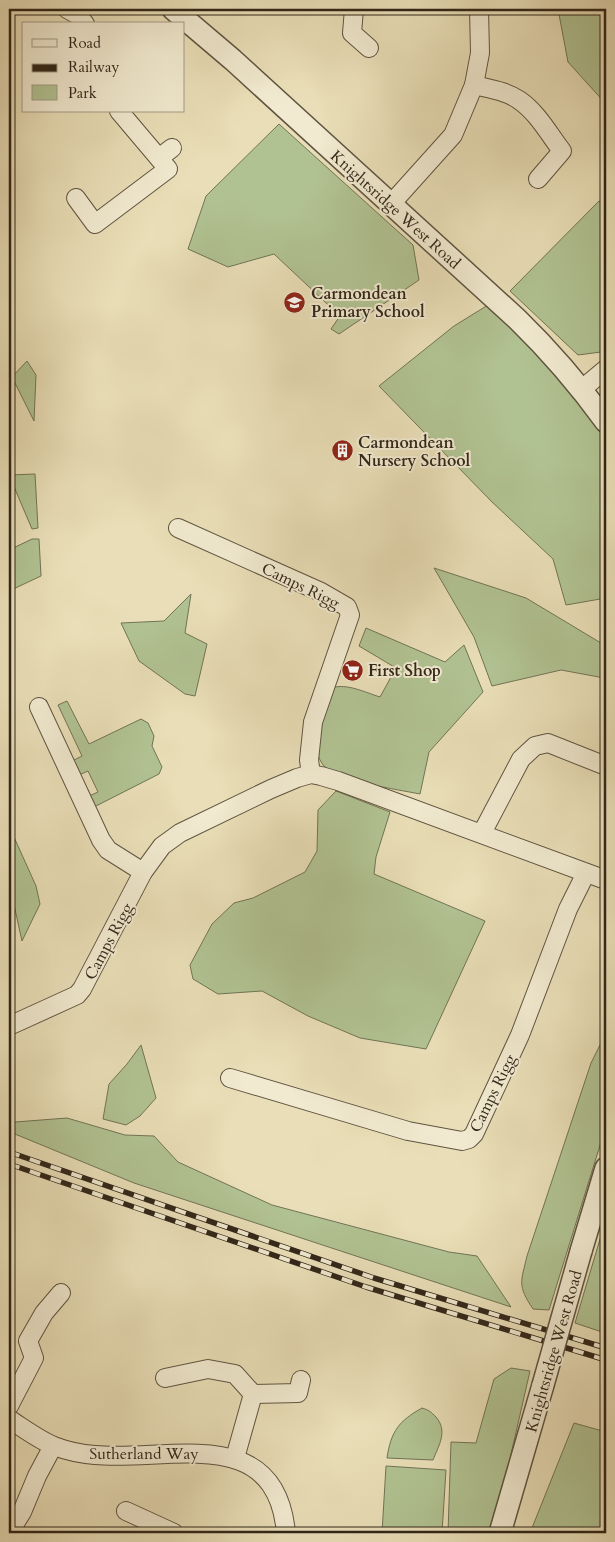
<svg xmlns="http://www.w3.org/2000/svg" width="615" height="1542" font-family="Cardo,serif">
<style>
.green{fill:#b1c292;stroke:#717456}
.lines{fill:none;stroke-linecap:round;stroke-linejoin:round}
.minor-casing{stroke:#5f5440;stroke-width:20}
.tertiary-casing{stroke:#5f5440;stroke-width:24}
.minor{stroke:#f1ead0;stroke-width:18}
.tertiary{stroke:#f1ead0;stroke-width:21}
.rail-casing{stroke:#312619;stroke-width:5.5}
.rail{stroke:#f1ead0;stroke-width:4;stroke-dasharray:11;stroke-linecap:butt}
.tertiary-bridge-casing{stroke:#5f5440;stroke-width:24;stroke-linecap:butt}
.tertiary-bridge{stroke:#f1ead0;stroke-width:21}
.labels{text-anchor:middle;stroke-width:4;stroke-linejoin:round;paint-order:stroke}
.street-label{font-size:16px;fill:#312619;stroke:#f1ead0}
.poi-label{font-size:16px;font-weight:bold;fill:#312619;stroke:#f1ead0;text-anchor:start}
</style>
<rect width="100%" height="100%" fill="#e9deb7"/>
<filter id="stains"><feTurbulence type="fractalNoise" baseFrequency=".004" numOctaves="4"/><feColorMatrix values="0 0 0 0 .2 0 0 0 0 .09 0 0 0 0 .02 0 0 0 .5 -.17"/></filter>
<radialGradient id="worn" r=".72"><stop offset=".6" stop-color="#630" stop-opacity="0"/><stop offset="1" stop-color="#630" stop-opacity=".3"/></radialGradient>
<g class="green">
<path d="M558,9H606V104L568,62Z"/>
<path d="M279,124L413,245L419,280L339,334L331,329L340,316L274,254L228,267L188,249L206,196Z"/>
<path d="M599,201L606,206V347L601,352L578,355L510,291Z"/>
<path d="M488,305L558,372L606,436V598L566,605L553,559L492,502L379,386L454,326Z"/>
<path d="M27,361L36,375L34,421L12,377Z"/>
<path d="M35,474L38,528L32,529L9,475Z"/>
<path d="M32,539H39L41,576L9,591V550Z"/>
<path d="M434,568L526,598L606,646V681L599,677L561,670L492,686L474,637Z"/>
<path d="M191,594L185,633L207,644L195,696L185,694L139,661L121,623L164,621Z"/>
<path d="M366,628L445,662L464,645L483,692L429,752L420,794C395,789 343,782 324,766C321,763 318,756 317,752C315,736 326,704 331,688C347,683 364,692 380,697L396,668L359,646Z"/>
<path d="M67,701L89,744L141,719L148,723L154,736L152,746L162,767L159,774L92,808L87,797L98,792L88,771L77,776L70,762L82,756L58,705Z"/>
<path d="M336,791L390,812L376,857L374,874L485,921L426,1049L360,1038L308,1016L262,991L218,994L193,979L190,965L212,924L234,903L253,898L305,872L317,851L318,810Z"/>
<path d="M9,826L36,886L40,904L22,941L9,882Z"/>
<path d="M606,1033V1126L549,1310L533,1309C517,1285 521,1282 527,1256L591,1063Z"/>
<path d="M141,1045L156,1098L140,1116L126,1125L103,1119L109,1084L127,1064Z"/>
<path d="M67,1118L125,1135L154,1136L178,1162L272,1205L449,1252L477,1256L511,1307L134,1183L10,1132L15,1122Z"/>
<path d="M606,1219V1330L602,1332L575,1323Z"/>
<path d="M511,1368L530,1371L493,1533H448L451,1442L476,1443L494,1379Z"/>
<path d="M422,1408C429,1410 431,1412 436,1417C448,1431 439,1445 433,1460L387,1458C391,1431 399,1421 422,1408Z"/>
<path d="M574,1423L606,1432V1533H530Z"/>
<path d="M386,1466L446,1470L442,1533H382Z"/>
</g>
<g class="lines">
<defs>
<g id="minor">
<path d="M67,9L78,15L85,24"/>
<path d="M354,9L352,33L369,48"/>
<path d="M474,85C490,89 506,91 519,100C537,112 549,134 562,151L538,179"/>
<path d="M159,158L172,148"/>
<path d="M76,198L95,224L168,169L119,111"/>
<path d="M391,204L453,135L474,85L480,53L479,9"/>
<path d="M582,389L606,369"/>
<path d="M178,528L321,592L347,607L350,615L313,722L309,760L311,774"/>
<path d="M39,707L101,840L108,850L143,872"/>
<path d="M482,833L521,759L535,746L548,743L606,766"/>
<path d="M9,1026L77,995L82,989L143,872L162,846L180,833L271,789L297,778L311,774L321,776L338,781L606,880"/>
<path d="M230,1078L408,1131L462,1141L469,1139L474,1134L520,1035L568,909L586,873"/>
<path d="M165,1378L208,1369L235,1374L253,1394L298,1393L301,1380"/>
<path d="M9,1406L34,1358L28,1341L44,1313L61,1293"/>
<path d="M9,1419C23,1428 39,1440 54,1446C67,1451 82,1454 95,1455C169,1462 276,1422 286,1533"/>
<path d="M235,1458L253,1394"/>
<path d="M126,1511L174,1533"/>
<path d="M9,1533L22,1512L37,1476L53,1446"/>
</g>
<g id="tertiary">
<path d="M173,9L233,60L517,319C550,351 579,385 606,422"/>
<path d="M581,1251L606,1168"/>
<path d="M500,1533L543,1385"/>
</g>
</defs>
<use href="#minor" class="minor-casing"/>
<use href="#tertiary" class="tertiary-casing"/>
<use href="#minor" class="minor"/>
<use href="#tertiary" class="tertiary"/>
<defs>
<g id="rail">
<path d="M9,1152L374,1278L606,1348"/>
<path d="M9,1164L366,1287L606,1360"/>
</g>
</defs>
<use href="#rail" class="rail-casing"/>
<use href="#rail" class="rail"/>
<defs>
<path id="tertiary-bridge" d="M543,1385L581,1251"/>
</defs>
<use href="#tertiary-bridge" class="tertiary-bridge-casing"/>
<use href="#tertiary-bridge" class="tertiary-bridge"/>
</g>
<defs>
<symbol id="school-disc" viewBox="-11 -11 22 22"><circle r="9.5" fill="#8f2418" stroke="#f1ead0"/><path d="M0-5L7-2L0 1L-7-2ZM-4 1L0 2.5L4 1V4Q0 6-4 4Z" fill="#fff"/></symbol>
<symbol id="building-disc" viewBox="-11 -11 22 22"><circle r="9.5" fill="#8f2418" stroke="#f1ead0"/><path d="M-4-6H4V6H1V3H-1V6H-4ZM-2.5-4.3h1.7v1.8h-1.7ZM.8-4.3h1.7v1.8H.8ZM-2.5-1h1.7V.8h-1.7ZM.8-1h1.7V.8H.8Z" fill="#fff"/></symbol>
<symbol id="supermarket-disc" viewBox="-11 -11 22 22"><circle r="9.5" fill="#8f2418" stroke="#f1ead0"/><path d="M-6-5.5h2.5l.6 2H6L4.5 2H-2.5L-4.4-4H-6ZM-1.5 3.2a1.3 1.3 0 1 0 .1 0ZM3 3.2a1.3 1.3 0 1 0 .1 0Z" fill="#fff"/></symbol>
</defs>
<g fill-rule="evenodd">
<use href="#school-disc" x="282" y="290" width="25" height="25"/>
<use href="#building-disc" x="330" y="438" width="25" height="25"/>
<use href="#supermarket-disc" x="340" y="658" width="25" height="25"/>
</g>
<g class="labels">
<g class="street-label">
<text transform="translate(396 209) rotate(42)" y="6">Knightsridge West Road</text>
<text transform="translate(301 585) rotate(26)" y="6">Camps Rigg</text>
<text transform="translate(108 941) rotate(-62)" y="6">Camps Rigg</text>
<text transform="translate(492 1093) rotate(-64)" y="6">Camps Rigg</text>
<text transform="translate(553 1351) rotate(-74)" y="6">Knightsridge West Road</text>
<text x="144" y="1459">Sutherland Way</text>
</g>
<g class="poi-label">
<text x="311" y="299">Carmondean<tspan x="311" dy="18">Primary School</tspan></text>
<text x="358" y="448">Carmondean<tspan x="358" dy="18">Nursery School</tspan></text>
<text x="368" y="676">First Shop</text>
</g>
</g>
<rect width="615" height="1542" fill="none" stroke="#e9deb7" stroke-width="30"/>
<rect x="10" y="10" width="595" height="1522" fill="none" stroke="#312619" stroke-width="2.5"/>
<rect x="15" y="15" width="585" height="1512" fill="none" stroke="#312619"/>
<rect x="22" y="22" width="162" height="90" fill="#f1ead0" stroke="#a49c87"/>
<rect x="32" y="39" width="25" height="8" fill="#f1ead0" stroke="#a49c87"/>
<text x="68" y="48" font-size="15" fill="#312619">Road</text>
<rect x="32" y="64" width="25" height="8" fill="#312619" stroke="#a49c87"/>
<text x="68" y="72" font-size="15" fill="#312619">Railway</text>
<rect x="32" y="85" width="25" height="15" fill="#b1c292" stroke="#a49c87"/>
<text x="68" y="98" font-size="15" fill="#312619">Park</text>
<rect width="100%" height="100%" filter="url(#stains)"/>
<rect width="100%" height="100%" fill="url(#worn)"/>
</svg>
